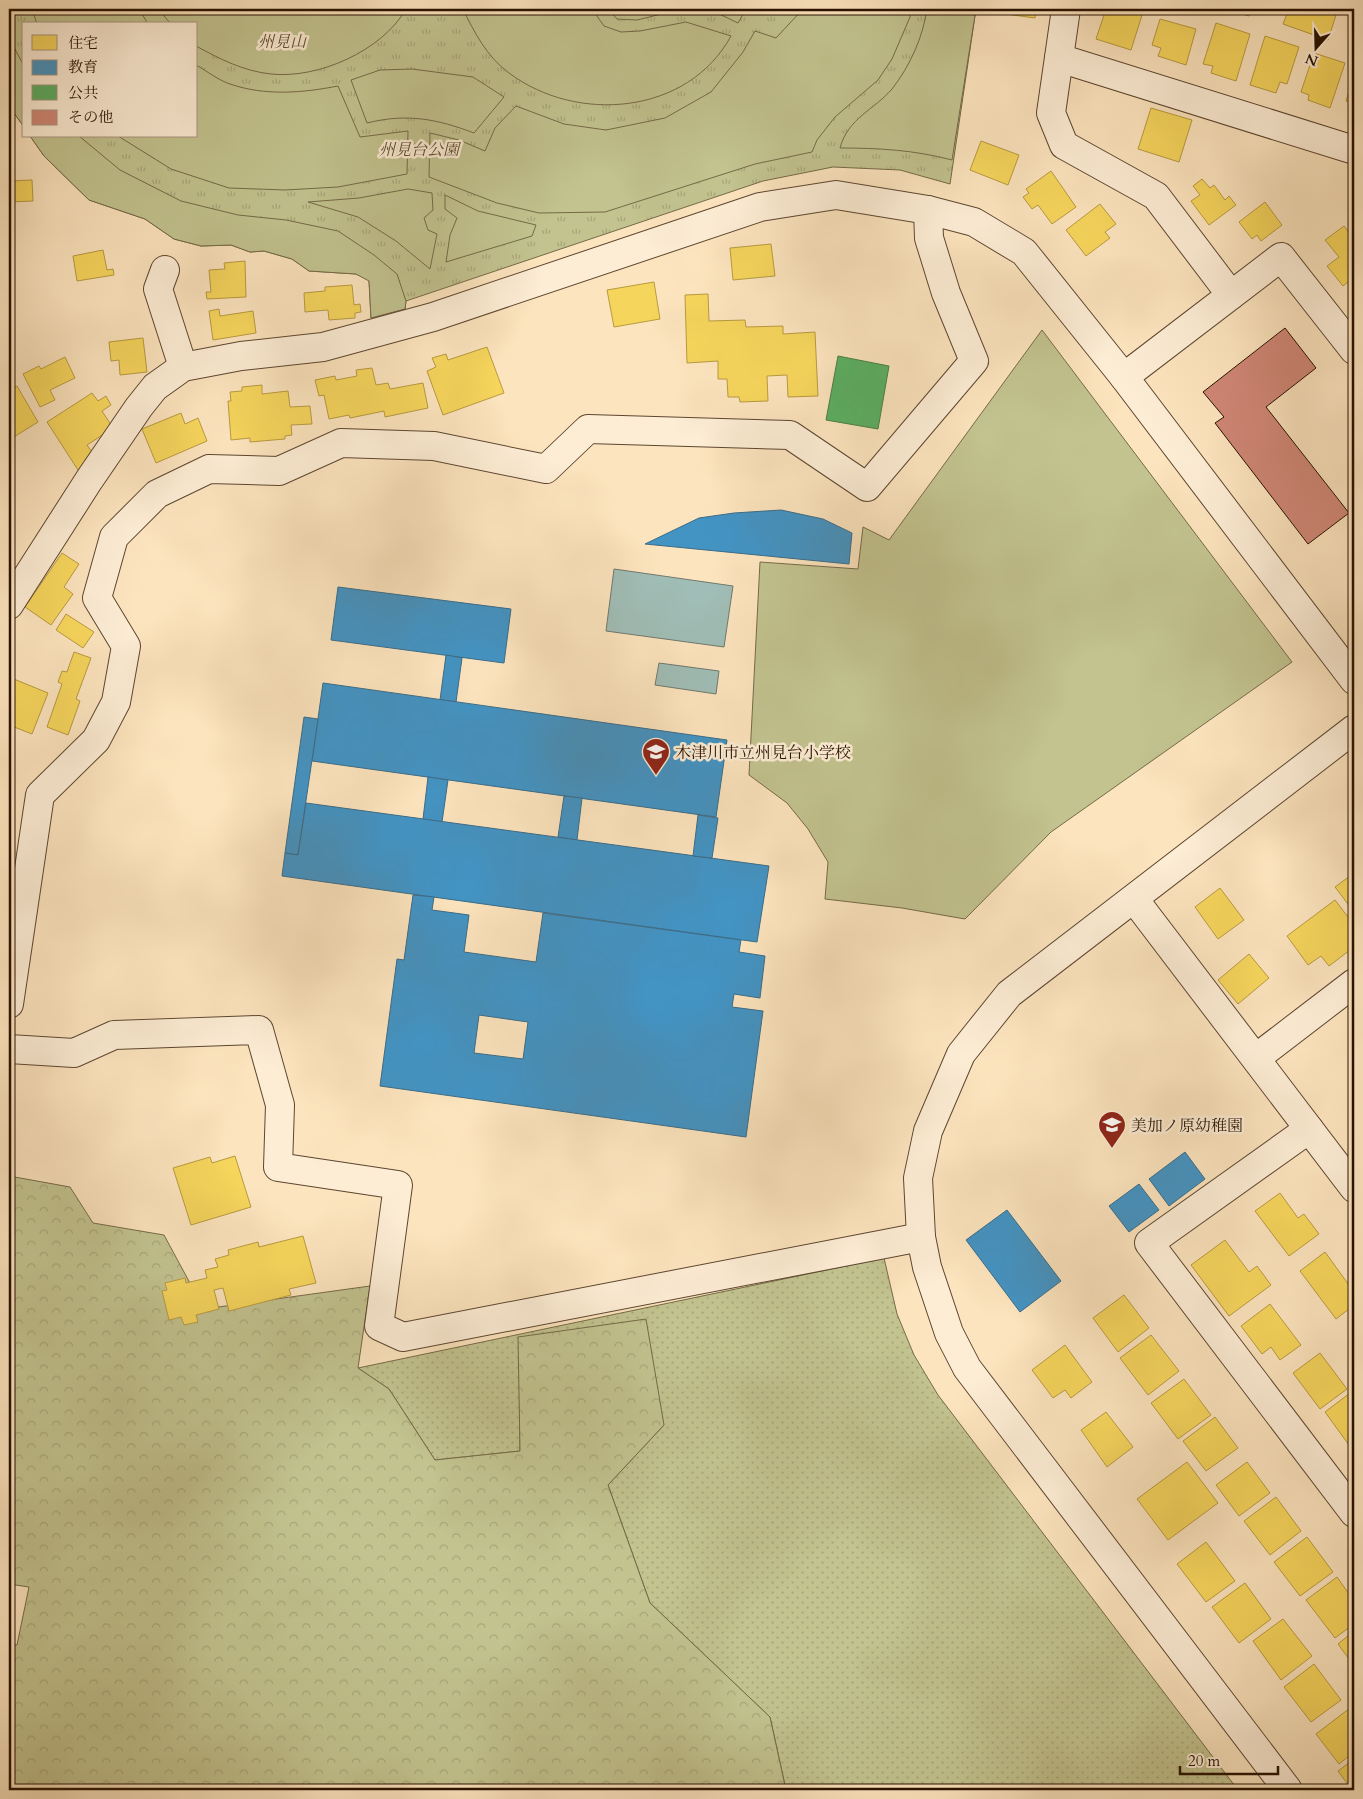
<svg xmlns="http://www.w3.org/2000/svg" width="1363" height="1799" font-family="Cardo,'Noto Serif JP',serif">
<style>
.grass{fill:url(#grass-dots);stroke:#756a48}
.forest{fill:url(#forest-crowns);stroke:#756a48}
.park{fill:url(#park-tufts);stroke:#756a48}
.garden{fill:#c2c38f;stroke:#756a48}
.water{fill:#a0beb7;stroke:#70796e}
.homes{fill:#f6d55c;stroke:#b89a40}
.schools{fill:#4393c3;stroke:#3b6c88;fill-rule:evenodd}
.public{fill:#5aae61;stroke:#4b7f44}
.building{fill:#d08777;stroke:#281100}
.lines{fill:none;stroke-linecap:round;stroke-linejoin:round}
.minor-casing{stroke:#5d4630;stroke-width:30}
.tertiary-casing{stroke:#5d4630;stroke-width:30}
.minor{stroke:#fdedd5;stroke-width:28}
.tertiary{stroke:#fdedd5;stroke-width:28}
.labels{text-anchor:middle;stroke-width:5;stroke-linejoin:round;paint-order:stroke}
.park-label{font-size:16px;font-style:italic;fill:#5e4f32;stroke:#fdedd5}
.poi-label{font-size:16px;fill:#281100;stroke:#fdedd5;text-anchor:start}
</style>
<defs>
<pattern id="grass-dots" width="8" height="8" patternUnits="userSpaceOnUse" patternTransform="scale(1.25)"><rect width="8" height="8" fill="#c2c38f"/><path d="M2 2h.1M6 6h.1" fill="none" stroke="#a7a67a" stroke-width="1.8" stroke-linecap="round"/></pattern>
<pattern id="forest-crowns" width="20" height="18" patternUnits="userSpaceOnUse" patternTransform="scale(1.25)"><rect width="20" height="18" fill="#c2c38f"/><path d="M2 6a3 3 0 1 1 6 0M12 15a3 3 0 1 1 6 0" fill="none" stroke="#a7a67a"/></pattern>
<pattern id="park-tufts" width="24" height="20" patternUnits="userSpaceOnUse" patternTransform="scale(1.25)"><rect width="24" height="20" fill="#c2c38f"/><path d="M3 7l-1-3M5 7V3M7 7l1-3M15 17l-1-3M17 17v-4M19 17l1-3" fill="none" stroke="#a7a67a"/></pattern>
</defs>
<rect width="100%" height="100%" fill="#fce4be"/>
<filter id="stains"><feTurbulence type="fractalNoise" baseFrequency=".004" numOctaves="4"/><feColorMatrix values="0 0 0 0 .2 0 0 0 0 .09 0 0 0 0 .02 0 0 0 .5 -.17"/></filter>
<radialGradient id="worn" r=".72"><stop offset=".6" stop-color="#630" stop-opacity="0"/><stop offset="1" stop-color="#630" stop-opacity=".3"/></radialGradient>
<path class="grass" d="M884,1258L897,1314L914,1355L938,1395L1238,1790H786L770,1717L650,1603L608,1485L664,1425L519,1337L520,1451L435,1460L389,1389L358,1368Z"/>
<path class="forest" d="M9,1176L70,1187L93,1223L164,1235L204,1309L370,1286L358,1368L389,1389L435,1460L520,1451L518,1337L646,1319L664,1425L608,1485L650,1603L770,1717L786,1790H9V1644L17,1645L29,1587L9,1584Z"/>
<path class="park" d="M9,9H976L950,184L900,170L833,167L763,181L406,301L405,309L371,318L369,280L356,274L309,271L292,259L264,251L250,252L231,245L201,246L174,239L145,219L89,200L44,156L30,136H196V24H24V127L9,106Z"/>
<g class="garden">
<path d="M32,9H139L148,24H37Z"/>
<path d="M158,9H406C382,51 318,79 271,74C243,71 220,59 196,46V24H171Z"/>
<path d="M463,9H592L604,26L621,32L640,31L686,22L731,36C688,115 577,124 509,73C487,57 474,32 463,9Z"/>
<path d="M608,9H746L738,23L713,11L682,9L637,20L617,19Z"/>
<path d="M803,9H910V17L892,59L878,80L835,117L817,140L812,152L755,164L605,212L539,213L497,203L429,177L430,133L459,140L485,151L495,128L516,106L564,124L606,130L665,118L711,92L743,52L755,31L776,38Z"/>
<path d="M927,9H976L952,160C914,150 879,148 840,148C848,118 874,110 892,89C910,66 923,37 927,9Z"/>
<path d="M9,38L24,66V127L9,106Z"/>
<path d="M196,65C207,71 218,80 230,84C265,96 302,93 338,86L360,137L408,131L407,174L338,187L285,190L229,188L171,169L118,136H196Z"/>
<path d="M412,69L473,77L504,97L474,133C437,119 407,113 367,123L351,80L380,70Z"/>
<path d="M30,136H79L120,170L181,201L238,215L286,220L338,231L374,255L397,274L406,301L405,309L371,318L369,281L356,274L309,271L292,259L264,251L250,252L231,245L201,246L174,239L145,219L89,200L44,156Z"/>
<path d="M408,189L432,193L433,210L424,218L428,230L437,234L430,269L396,241L358,217L308,202L359,198Z"/>
<path d="M445,195L478,211L536,225L532,236L446,262L450,235L457,218L445,209Z"/>
<path d="M1042,330L1292,662L1051,832L965,919L902,908L825,899L828,862L808,829L787,803L749,775L760,562L858,569L863,527L889,540Z"/>
</g>
<g class="water">
<path d="M614,569L733,586L724,647L606,631Z"/>
<path d="M659,663L719,671L716,694L655,685Z"/>
</g>
<g class="homes">
<path d="M991,9H1036L1035,18L991,12Z"/>
<path d="M1106,9H1122L1142,15L1131,50L1096,39Z"/>
<path d="M1225,9H1251L1249,16Z"/>
<path d="M1289,9H1318L1336,15L1328,40L1283,24Z"/>
<path d="M1160,19L1196,29L1186,65L1158,56L1161,48L1152,45Z"/>
<path d="M1216,23L1250,34L1236,81L1211,73L1213,66L1203,64Z"/>
<path d="M1265,36L1299,47L1287,84L1280,82L1276,93L1250,85Z"/>
<path d="M1314,53L1345,63L1330,108L1308,100L1309,95L1301,92Z"/>
<path d="M1354,75V103L1346,101Z"/>
<path d="M1354,106V126L1348,124Z"/>
<path d="M1151,108L1192,120L1179,162L1138,149Z"/>
<path d="M981,141L1019,155L1008,185L970,170Z"/>
<path d="M1051,171L1076,207L1052,224L1038,205L1032,209L1023,197L1029,193L1026,189Z"/>
<path d="M1202,179L1210,188L1214,185L1225,200L1229,196L1236,205L1209,225L1191,201L1200,195L1193,186Z"/>
<path d="M32,180L33,201L9,202V181Z"/>
<path d="M1265,202L1282,225L1261,241L1257,235L1252,239L1239,222Z"/>
<path d="M1100,204L1116,224L1105,232L1110,238L1086,256L1066,230Z"/>
<path d="M1344,226L1354,239V277L1343,286L1327,266L1339,257L1325,240Z"/>
<path d="M771,244L775,276L733,280L730,248Z"/>
<path d="M103,250L107,270L113,269L114,275L77,281L73,256Z"/>
<path d="M245,261L246,297L207,299L206,292H211L209,270L225,269L224,263Z"/>
<path d="M654,282L660,319L614,327L607,290Z"/>
<path d="M352,285L354,305L360,304L361,312L355,313V318L329,320L328,310L305,312L304,293L325,291V287Z"/>
<path d="M708,294L709,321L745,320L746,327L783,326V334L815,332L818,396L788,397L787,375L767,376L768,401L740,402L739,397H728L727,379H718V361L687,363L685,295Z"/>
<path d="M219,309L220,316L253,311L256,333L213,340L209,311Z"/>
<path d="M143,338L147,372L120,375L119,360L111,361L109,342Z"/>
<path d="M487,347L504,393L443,415L427,371L436,367L432,358L446,354L448,360Z"/>
<path d="M65,357L75,378L50,390L55,400L40,407L23,374L39,366L41,369Z"/>
<path d="M372,368L376,385L388,383L390,389L423,383L428,408L385,417L384,411L350,418L349,415L329,419L324,395L319,396L315,380L335,376L336,380L357,376L356,370Z"/>
<path d="M262,385V394L288,391L290,407L310,406L312,424L291,425L292,435L285,436V439L250,442V438L231,440L228,401H231L230,392L242,391V387Z"/>
<path d="M17,386L38,422L9,440V391Z"/>
<path d="M92,393L98,401L106,396L111,405L102,411L113,428L87,445L96,458L78,470L47,422Z"/>
<path d="M181,413L185,424L198,418L207,441L156,463L142,429Z"/>
<path d="M62,553L79,564L64,587L73,594L51,625L25,607Z"/>
<path d="M66,614L94,632L83,648L56,630Z"/>
<path d="M74,652L91,658L76,699L80,701L68,735L47,727L62,684L58,682L62,671L67,672Z"/>
<path d="M9,677L48,693L32,734L9,725Z"/>
<path d="M1354,873V912L1335,887Z"/>
<path d="M1220,888L1244,920L1218,939L1195,907Z"/>
<path d="M1335,900L1354,925V947L1329,966L1321,956L1308,965L1287,936Z"/>
<path d="M1249,954L1269,978L1238,1004L1218,980Z"/>
<path d="M235,1156L251,1207L191,1225L173,1168L210,1157L212,1163Z"/>
<path d="M1280,1193L1298,1218L1304,1214L1319,1234L1289,1256L1255,1211Z"/>
<path d="M303,1236L316,1283L289,1289L291,1295L229,1311L223,1288L214,1290L219,1309L196,1315L198,1322L184,1325L181,1317L169,1320L162,1291L167,1290L165,1283L185,1278L186,1283L207,1278L205,1270L218,1267L215,1259L229,1255L228,1250L258,1242L259,1247Z"/>
<path d="M1225,1240L1249,1272L1257,1266L1271,1285L1229,1316L1191,1265Z"/>
<path d="M1325,1252L1354,1292V1305L1336,1319L1300,1271Z"/>
<path d="M1124,1295L1149,1328L1118,1352L1093,1318Z"/>
<path d="M1270,1304L1301,1345L1280,1360L1271,1347L1262,1354L1241,1326Z"/>
<path d="M1151,1335L1179,1371L1148,1395L1120,1358Z"/>
<path d="M1065,1345L1092,1382L1071,1398L1065,1390L1053,1398L1032,1370Z"/>
<path d="M1320,1353L1347,1389L1320,1409L1293,1373Z"/>
<path d="M1184,1379L1211,1415L1178,1439L1151,1403Z"/>
<path d="M1354,1390V1452L1325,1412Z"/>
<path d="M1106,1412L1133,1447L1107,1467L1081,1430Z"/>
<path d="M1215,1417L1238,1448L1206,1471L1183,1441Z"/>
<path d="M1187,1462L1218,1503L1168,1540L1137,1499Z"/>
<path d="M1247,1462L1270,1493L1239,1516L1216,1485Z"/>
<path d="M1276,1497L1301,1531L1270,1555L1244,1521Z"/>
<path d="M1307,1537L1333,1572L1300,1596L1274,1562Z"/>
<path d="M1206,1542L1235,1581L1206,1602L1177,1564Z"/>
<path d="M1337,1577L1354,1601V1624L1335,1638L1306,1600Z"/>
<path d="M1245,1583L1271,1619L1239,1643L1212,1607Z"/>
<path d="M9,1607L13,1608L9,1632Z"/>
<path d="M1283,1619L1312,1656L1281,1680L1253,1641Z"/>
<path d="M1354,1631V1666L1338,1644Z"/>
<path d="M1314,1664L1341,1700L1311,1722L1284,1687Z"/>
<path d="M1354,1705V1752L1339,1764L1316,1734Z"/>
<path d="M1354,1759V1790H1352L1338,1771Z"/>
</g>
<g class="schools">
<path d="M781,510L823,519L852,533L849,564L645,544L699,518L734,513Z"/>
<path d="M338,587L511,609L504,663L331,640Z"/>
<path d="M446,655L462,658L456,702L440,700Z"/>
<path d="M323,683L727,740L716,817L312,761Z"/>
<path d="M304,717L318,719L298,855L285,853Z"/>
<path d="M428,777L448,780L442,822L423,819Z"/>
<path d="M564,796L582,798L577,840L558,837Z"/>
<path d="M306,803L769,866L757,942L282,876L285,853L298,855Z"/>
<path d="M698,815L718,818L712,858L693,856Z"/>
<path d="M413,895L434,897L432,910L469,915L464,952L536,962L543,913L741,940L739,952L765,956L760,998L734,994L732,1007L763,1011L746,1137L380,1086L397,959L404,960ZM479,1015L528,1022L523,1059L474,1053Z"/>
<path d="M1185,1152L1205,1179L1169,1206L1149,1179Z"/>
<path d="M1139,1184L1159,1210L1129,1232L1109,1206Z"/>
<path d="M1007,1210L1061,1281L1020,1312L966,1240Z"/>
</g>
<path class="public" d="M838,356L889,366L878,429L826,420Z"/>
<path class="building" d="M1285,328L1316,368L1266,407L1349,513L1308,544L1215,423L1224,417L1203,392Z"/>
<g class="lines">
<defs>
<g id="minor">
<path d="M1066,9L1051,113L1064,145L1156,196L1231,295"/>
<path d="M1059,58L1354,150"/>
<path d="M165,270L158,289L183,367"/>
<path d="M1124,377L1281,257L1354,350"/>
<path d="M9,605L89,480L139,407L155,387L183,367L241,356L323,347L433,317L760,207L836,195L928,210L974,222L1024,252L1124,377L1354,680"/>
<path d="M1134,899L1354,1188"/>
<path d="M9,1004L40,795L96,740L116,702L126,646L97,598L114,537L157,494L209,469L279,471L341,443L434,446L546,469L588,429L790,435L867,487L974,361L946,293L929,238L928,210"/>
<path d="M9,1049L74,1053L114,1035L259,1030L280,1105L278,1167L398,1185L379,1326L403,1337L921,1237"/>
<path d="M1256,1058L1354,983"/>
<path d="M1309,1129L1149,1243L1354,1513"/>
</g>
<path id="tertiary" d="M1288,1790L967,1368L949,1333L927,1267L921,1237L918,1178L928,1131L961,1054L1009,994L1354,729"/>
</defs>
<use href="#minor" class="minor-casing"/>
<use href="#tertiary" class="tertiary-casing"/>
<use href="#minor" class="minor"/>
<use href="#tertiary" class="tertiary"/>
</g>
<defs>
<symbol id="school-pin" viewBox="-11 -11 22 30"><path d="M0 17L-7.5 6A9.5 9.5 0 1 1 7.5 6Z" fill="#8f2418" stroke="#fdedd5"/><path d="M0-5L7-2L0 1L-7-2ZM-4 1L0 2.5L4 1V4Q0 6-4 4Z" fill="#fff"/></symbol>
</defs>
<g fill-rule="evenodd">
<use href="#school-pin" x="640" y="736" width="32" height="43"/>
<use href="#school-pin" x="1096" y="1109" width="32" height="43"/>
</g>
<g class="labels">
<g class="park-label">
<text x="282" y="47">州見山</text>
<text x="419" y="155">州見台公園</text>
</g>
<g class="poi-label">
<text x="675" y="758">木津川市立州見台小学校</text>
<text x="1131" y="1131">美加ノ原幼稚園</text>
</g>
</g>
<rect width="1363" height="1799" fill="none" stroke="#fce4be" stroke-width="30"/>
<rect x="10" y="10" width="1343" height="1779" fill="none" stroke="#281100" stroke-width="2.5"/>
<rect x="15" y="15" width="1333" height="1769" fill="none" stroke="#281100"/>
<rect x="22" y="22" width="175" height="115" fill="#fdedd5" stroke="#a89580"/>
<rect x="32" y="35" width="25" height="15" fill="#f6d55c" stroke="#a89580"/>
<text x="68" y="48" font-size="15" fill="#281100">住宅</text>
<rect x="32" y="60" width="25" height="15" fill="#4393c3" stroke="#a89580"/>
<text x="68" y="72" font-size="15" fill="#281100">教育</text>
<rect x="32" y="85" width="25" height="15" fill="#5aae61" stroke="#a89580"/>
<text x="68" y="98" font-size="15" fill="#281100">公共</text>
<rect x="32" y="110" width="25" height="15" fill="#d08777" stroke="#a89580"/>
<text x="68" y="122" font-size="15" fill="#281100">その他</text>
<g transform="translate(1316 48) rotate(200)" stroke="#fdedd5" stroke-width="4" paint-order="stroke">
<path d="M0-4L9 19L0 12L-9 19Z" fill="#281100"/>
<text y="-8" font-size="14" font-weight="bold" text-anchor="middle" fill="#281100">N</text>
</g>
<path d="M1180 1766v8h98v-8" fill="none" stroke="#281100" stroke-width="2.5"/>
<text x="1188" y="1766" font-size="15" fill="#281100" stroke="#fdedd5" stroke-width="4" paint-order="stroke">20 m</text>
<rect width="100%" height="100%" filter="url(#stains)"/>
<rect width="100%" height="100%" fill="url(#worn)"/>
</svg>
